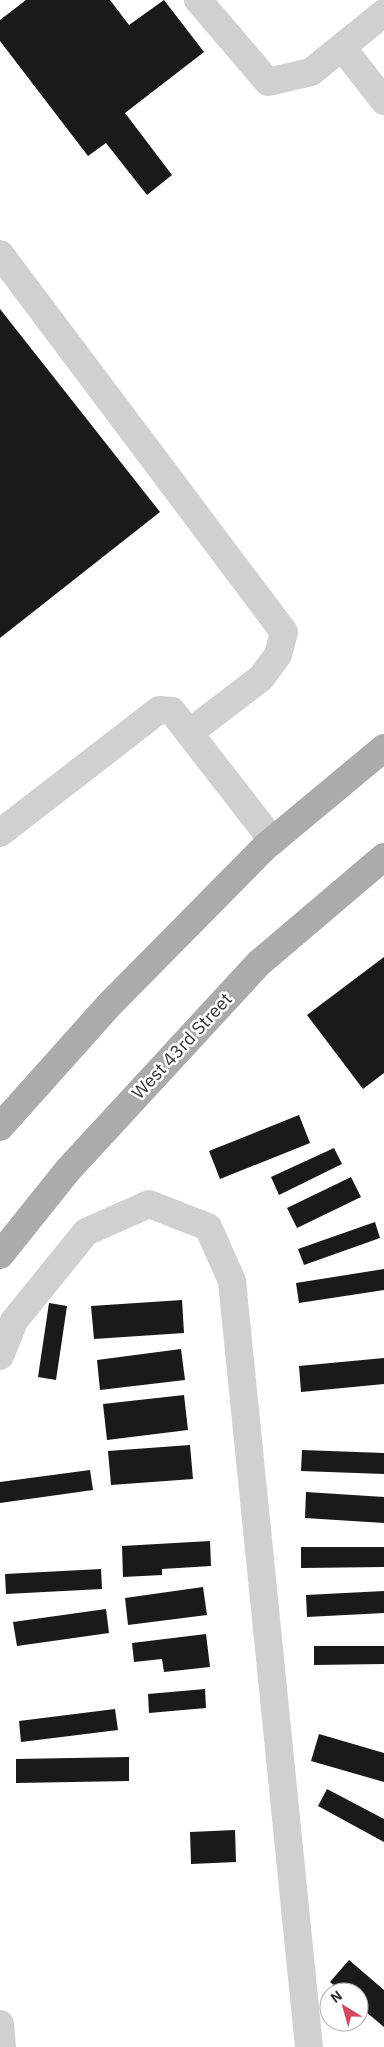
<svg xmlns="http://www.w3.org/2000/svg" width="384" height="2047" font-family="'IBM Plex Sans',sans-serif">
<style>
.building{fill:#1a1a1a}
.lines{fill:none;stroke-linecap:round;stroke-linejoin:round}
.minor{stroke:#d0d0d0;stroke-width:28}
.major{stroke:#ababab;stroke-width:28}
.labels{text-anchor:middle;stroke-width:5;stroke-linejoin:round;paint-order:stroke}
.street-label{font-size:18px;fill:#333;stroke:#fff}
</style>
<rect width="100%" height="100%" fill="#fff"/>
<g class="building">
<path d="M26,0H110L129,25L164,0L204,52L125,113L172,175L147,195L106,143L88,156L0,41V20Z"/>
<path d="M0,309L160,512L0,638Z"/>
<path d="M384,957V1073L363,1089L307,1015Z"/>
<path d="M299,1115L310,1143L220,1179L209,1151Z"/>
<path d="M334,1148L342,1164L279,1195L271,1177Z"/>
<path d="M351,1177L361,1197L297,1228L287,1208Z"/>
<path d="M375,1222L380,1238L304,1265L298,1249Z"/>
<path d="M384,1269V1290L299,1303L296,1283Z"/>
<path d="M182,1300L184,1333L94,1339L91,1306Z"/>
<path d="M49,1303L67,1306L56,1380L38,1377Z"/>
<path d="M181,1349L185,1380L100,1390L97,1360Z"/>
<path d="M384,1358V1384L301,1392L299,1366Z"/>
<path d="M184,1395L188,1430L107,1440L103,1404Z"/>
<path d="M190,1445L193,1479L111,1485L108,1451Z"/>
<path d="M302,1450L384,1453V1474L301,1471Z"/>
<path d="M90,1470L93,1490L0,1503V1482Z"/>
<path d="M306,1492L384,1497V1523L305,1518Z"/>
<path d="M210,1541L211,1566L162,1569V1575L123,1577L122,1546Z"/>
<path d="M301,1547H384V1567L301,1568Z"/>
<path d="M101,1569L102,1589L6,1594L5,1574Z"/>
<path d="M203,1587L207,1615L128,1625L125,1598Z"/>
<path d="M384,1591V1613L307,1617L306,1595Z"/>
<path d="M106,1609L109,1633L17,1646L13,1622Z"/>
<path d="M206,1634L210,1667L164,1672L162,1659L134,1662L132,1643Z"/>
<path d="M314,1646H384V1664L314,1665Z"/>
<path d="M205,1689L206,1708L149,1713L148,1694Z"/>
<path d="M115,1709L118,1730L21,1742L19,1721Z"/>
<path d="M319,1734L384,1753V1782L311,1761Z"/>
<path d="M129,1757V1781L16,1783V1759Z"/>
<path d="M327,1789L384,1819V1842L318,1806Z"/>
<path d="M235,1830L236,1862L191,1864L190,1832Z"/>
<path d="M349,1960L384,1990V2027L359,2006V1992H342L330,1982Z"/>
</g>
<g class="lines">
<g class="minor">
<path d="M198,0L268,82L311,72L384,13"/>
<path d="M342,47L384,101"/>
<path d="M0,254L284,632L278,655L261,678L189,733"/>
<path d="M0,833L159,710L172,711L273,841"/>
<path d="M0,1356L14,1321L86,1232L149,1204L208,1227L232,1281L309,2047"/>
<path d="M0,2024L2,2047"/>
</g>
<g class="major">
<path d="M0,1127L109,1005L265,847L384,748"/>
<path d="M0,1255L68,1170L259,963L384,857"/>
</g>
</g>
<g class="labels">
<g class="street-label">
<text transform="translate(182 1046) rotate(-47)" y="6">West 43rd Street</text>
</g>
</g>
<g transform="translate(344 2007) rotate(323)"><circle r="24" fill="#ffffff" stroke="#adadad"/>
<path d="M0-4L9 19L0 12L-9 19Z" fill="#d5495e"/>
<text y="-8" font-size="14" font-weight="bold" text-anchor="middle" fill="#333333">N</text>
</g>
</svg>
